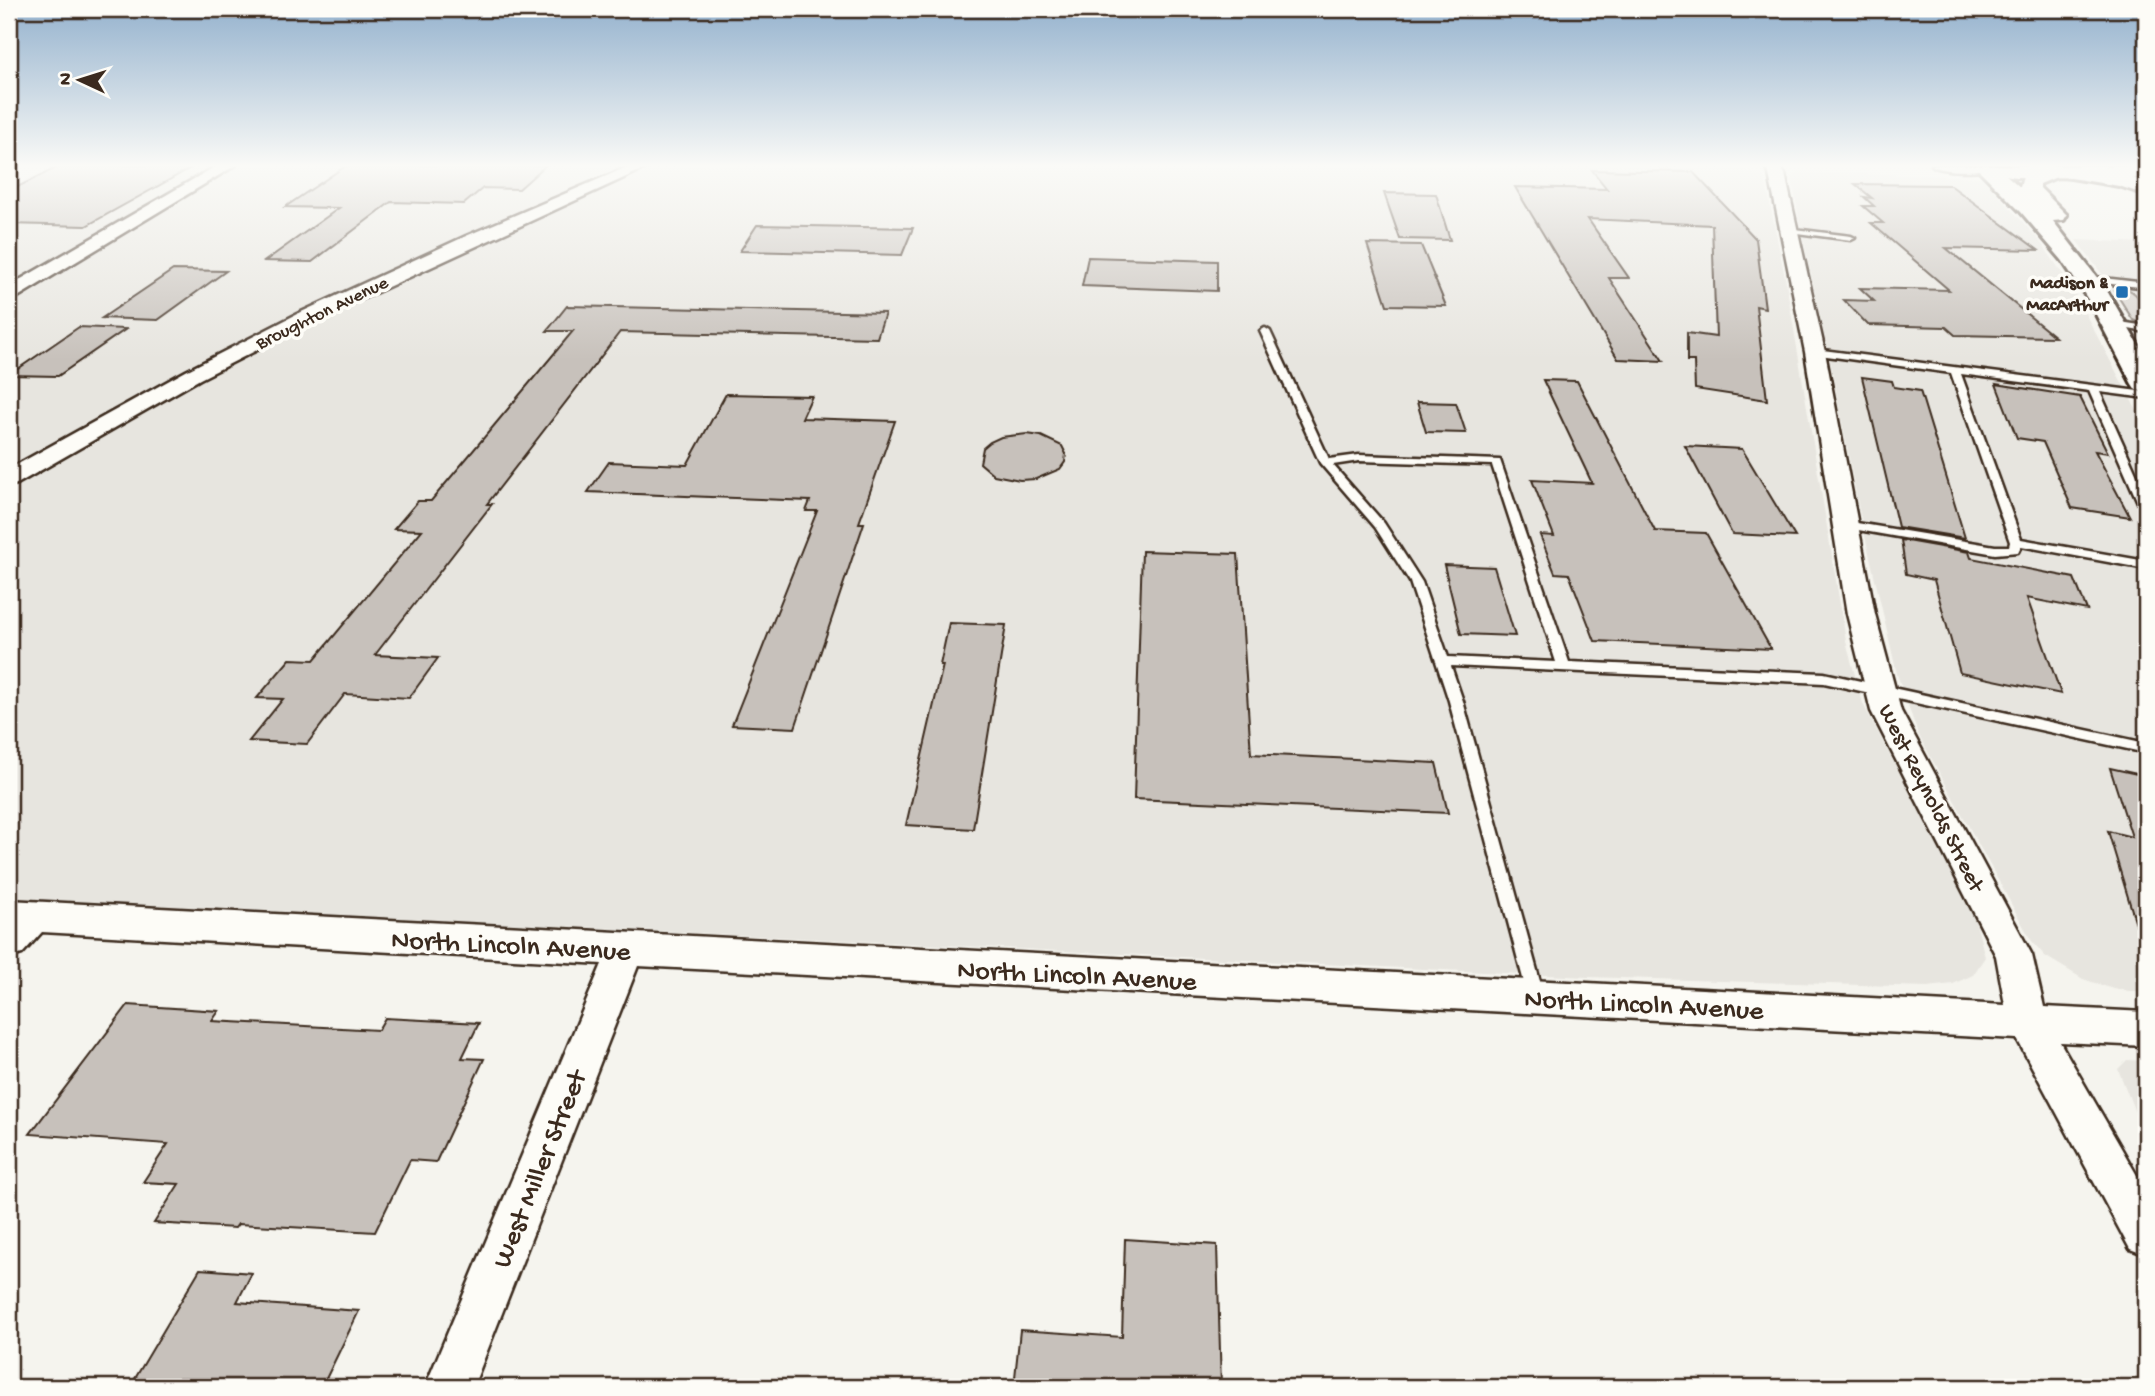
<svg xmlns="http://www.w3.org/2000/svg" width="2155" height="1396" font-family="'Gochi Hand',sans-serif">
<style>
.built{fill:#e7e5df}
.green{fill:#dad6d0;stroke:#8a8077;stroke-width:2}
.building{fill:#c7c1bb;stroke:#3b2a1e;stroke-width:2}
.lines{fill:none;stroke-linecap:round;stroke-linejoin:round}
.lane-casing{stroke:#3b2a1e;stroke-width:5}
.street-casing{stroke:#3b2a1e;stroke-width:5}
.secondary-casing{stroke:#3b2a1e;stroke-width:6}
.primary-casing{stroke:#3b2a1e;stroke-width:6}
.lane{fill:#fdfcf7;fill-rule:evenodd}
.street{fill:#fdfcf7;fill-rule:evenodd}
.secondary{fill:#fdfcf7;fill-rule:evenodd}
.primary{fill:#fdfcf7;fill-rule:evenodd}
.poi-dot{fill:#1f6fb2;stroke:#fdfcf7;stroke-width:2.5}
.labels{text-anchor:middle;stroke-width:7;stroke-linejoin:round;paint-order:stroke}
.far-poi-label{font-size:19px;font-weight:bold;fill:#3b2a1e;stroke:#fdfcf7;text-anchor:end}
.far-street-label{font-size:19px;fill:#3b2a1e;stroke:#fdfcf7}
.street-label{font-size:23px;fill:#3b2a1e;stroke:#fdfcf7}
.near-street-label{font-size:28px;fill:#3b2a1e;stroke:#fdfcf7}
</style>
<rect width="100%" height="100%" fill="#f5f4ee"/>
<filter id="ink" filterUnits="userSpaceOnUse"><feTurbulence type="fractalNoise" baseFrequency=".0143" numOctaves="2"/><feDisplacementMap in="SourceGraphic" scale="14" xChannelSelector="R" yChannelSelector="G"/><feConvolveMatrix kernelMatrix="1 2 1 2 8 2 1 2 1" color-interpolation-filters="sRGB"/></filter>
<g filter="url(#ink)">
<g class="built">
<path d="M56,165H629L402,263L167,381L9,468V211L55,187L15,185Z"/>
<path d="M656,165H1666L1738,168L1761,175L1765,179L1786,282L1847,646L1863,704L1974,915L1985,957L1973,975L1953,984L1928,987L1587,977L9,899V486L207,374L272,341L484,238Z"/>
<path d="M1797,172L1982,177L2040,241L2069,283L2146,428V993L2113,989L2083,979L2045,956L2031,940L1918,734L1897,674L1859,510L1832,371L1799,220L1792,177Z"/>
<path d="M2076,240L2146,243V344L2102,274Z"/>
<path d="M2127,1060L2146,1061V1140L2118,1069Z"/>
</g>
<path class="green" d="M2119,287C2140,290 2146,307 2146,326L2133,320L2114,290Z"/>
<g class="building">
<path d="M62,165H196L86,226L9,224V191Z"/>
<path d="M347,165H546L519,189L483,188L464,204L391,202L312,262L265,261L339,208L285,207Z"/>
<path d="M1592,170L1693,172L1756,239L1765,308L1756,306L1767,400L1695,389L1694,361H1687V333L1716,337L1712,225L1588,219L1629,278H1609L1663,361L1618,359L1515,187L1607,189Z"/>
<path d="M1855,184L1950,185L2038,250L1946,248L2055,337L1955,335L1946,327L1868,325L1844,300L1874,301L1860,288L1949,290L1871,223H1883L1863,206H1874L1864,197L1872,198Z"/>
<path d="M1384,193L1436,194L1450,240L1400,239Z"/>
<path d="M757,225L913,228L902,255L740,251Z"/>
<path d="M1367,244L1421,245L1446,306L1387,305Z"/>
<path d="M1088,257L1217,261V291L1082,286Z"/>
<path d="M173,270L226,271L158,320L102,318Z"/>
<path d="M567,306L885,313L877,338L620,332L487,504H492L375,655L438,658L409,698L345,694L307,744L249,741L283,699L257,698L290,659L314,660L422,530L394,529L418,501H431L573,331H547Z"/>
<path d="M79,327L126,329L58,376L9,375Z"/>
<path d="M1862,377L1892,381L1894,387L1920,391L1965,538L1898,527Z"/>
<path d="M1543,380L1577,381L1655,531L1706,533L1771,649L1595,641L1569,574L1555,573L1540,535L1554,536L1532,480L1592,483Z"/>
<path d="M1996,384L2080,397L2108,453L2095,451L2130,517L2072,508L2043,442L2017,438Z"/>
<path d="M726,394L812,396L802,418L895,421L859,523H864L795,728L732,725L817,511H806L810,501L588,492L609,462L687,465Z"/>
<path d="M1417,402L1456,403L1466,433L1426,432Z"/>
<path d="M1027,434L1041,436L1062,446L1066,454L1065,462L1060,469L1036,479L1020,480L994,475L980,463L983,448L990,442L1001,437Z"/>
<path d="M1685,446L1742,449L1795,537L1732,534Z"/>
<path d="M1901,540L1969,552L1971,558L2074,578L2087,610L2027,598L2061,694L1960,673L1934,580L1906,574Z"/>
<path d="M1142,551L1238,554L1251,754L1436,763L1448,813L1134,799Z"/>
<path d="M1444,565L1494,567L1515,636L1461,634Z"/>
<path d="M949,623L1006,625L973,829L906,825L943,665H940Z"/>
<path d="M2110,768L2146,776V936L2140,937L2108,831L2132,837Z"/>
<path d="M128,1005L219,1011L212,1021L378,1030L385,1018L479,1023L462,1058L484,1059L436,1162L410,1160L375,1232L238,1224L235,1228L154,1223L179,1184L143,1182L168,1144L30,1134Z"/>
<path d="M1125,1239L1217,1245L1221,1387H1014L1020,1330L1122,1337Z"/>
<path d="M200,1269L252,1273L237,1302L359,1311L322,1387H130Z"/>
</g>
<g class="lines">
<defs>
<g id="lane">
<path d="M1786,228L1851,236L1855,238L1851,240L1789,232H1786Z"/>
<path d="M2086,276L2146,283V293L2140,287L2083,281V277Z"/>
<path d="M2114,321L2146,326V332L2111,326L2109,324Z"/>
<path d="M1265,328L1270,331L1329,459L1359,455L1500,460L1569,662L1824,673L2146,743V753L1824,683L1451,666L1463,701L1544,996L1541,1001L1535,1004L1529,1001L1449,701L1410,582L1375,527L1320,463L1260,331ZM1359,461L1492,465L1556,662L1448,657L1422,582L1384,523L1333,465Z"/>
<path d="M1815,349L2146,392V398L2100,392L2146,495V510L2140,507L2089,391L1961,374L2021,539L2146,561V569L2021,546L2018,552L1995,554L1841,527L1839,525L1845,521L1995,546H2009L2010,542L1951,373L1812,354L1810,352Z"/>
</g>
<g id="street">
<path d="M218,165H236L16,298L9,300V286Z"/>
<path d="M632,165H652L310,323L200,379L17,484L9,486V469L186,371L297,314L466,236Z"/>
<path d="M1764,165H1778L1785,174L1825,352L1875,614L1901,711L2032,955L2044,1007L2146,1012V1046L2060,1042L2146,1191V1255L2130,1249L2017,1039L638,966L473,1387H425L602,964L42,932L22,954L9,958V900L2005,1005L1996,956L1871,711L1847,614L1805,352L1769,174Z"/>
<path d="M1932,165H1992L1993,166C1984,173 1939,172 1932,165Z"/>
</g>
<path id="secondary" d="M1976,165L2146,166V178L2016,177L1978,170Z"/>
<path id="primary" d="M1974,165H1995L2020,187L2023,177L2052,166H2066L2123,175L2146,182V195L2119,186L2059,176L2040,184V188L2067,215L2064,220L2053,221L2106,289L2140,348L2146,359V392L2136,390L2132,384L2089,301L2062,260L2021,212Z"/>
</defs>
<use href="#lane" class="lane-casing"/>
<use href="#street" class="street-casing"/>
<use href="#secondary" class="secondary-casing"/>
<use href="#primary" class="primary-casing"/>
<use href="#lane" class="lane"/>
<use href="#street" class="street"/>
<use href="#secondary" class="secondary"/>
<use href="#primary" class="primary"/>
</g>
</g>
<linearGradient id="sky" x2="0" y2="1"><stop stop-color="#93b1cd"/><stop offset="0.46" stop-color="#fafaf7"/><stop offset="1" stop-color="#fafaf7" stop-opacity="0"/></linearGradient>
<rect width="2155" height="360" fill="url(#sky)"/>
<rect class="poi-dot" x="2115" y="285" width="14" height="14" rx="3.5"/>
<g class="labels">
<g class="far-poi-label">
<text x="2108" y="288">Madison &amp;<tspan x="2108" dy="22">MacArthur</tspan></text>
</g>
<g class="far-street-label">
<text transform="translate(321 311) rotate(-26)" y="7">Broughton Avenue</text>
</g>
<g class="street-label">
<text transform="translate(1933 797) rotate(63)" y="8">West Reynolds Street</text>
</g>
<g class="near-street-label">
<text transform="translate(511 943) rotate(3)" y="10">North Lincoln Avenue</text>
<text transform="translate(1077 973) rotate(3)" y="10">North Lincoln Avenue</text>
<text transform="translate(1644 1002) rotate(3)" y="10">North Lincoln Avenue</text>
<text transform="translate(537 1168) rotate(-68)" y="10">West Miller Street</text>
</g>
</g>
<rect width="2155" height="1396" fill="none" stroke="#fdfcf7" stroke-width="35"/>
<rect x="18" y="18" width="2120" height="1361" fill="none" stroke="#3b2a1e" stroke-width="2.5" filter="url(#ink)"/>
<g transform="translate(80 80) rotate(274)" stroke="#fdfcf7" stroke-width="5" paint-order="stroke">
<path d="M0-5L12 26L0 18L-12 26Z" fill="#3b2a1e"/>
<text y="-10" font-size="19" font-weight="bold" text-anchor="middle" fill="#3b2a1e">N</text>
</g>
</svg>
